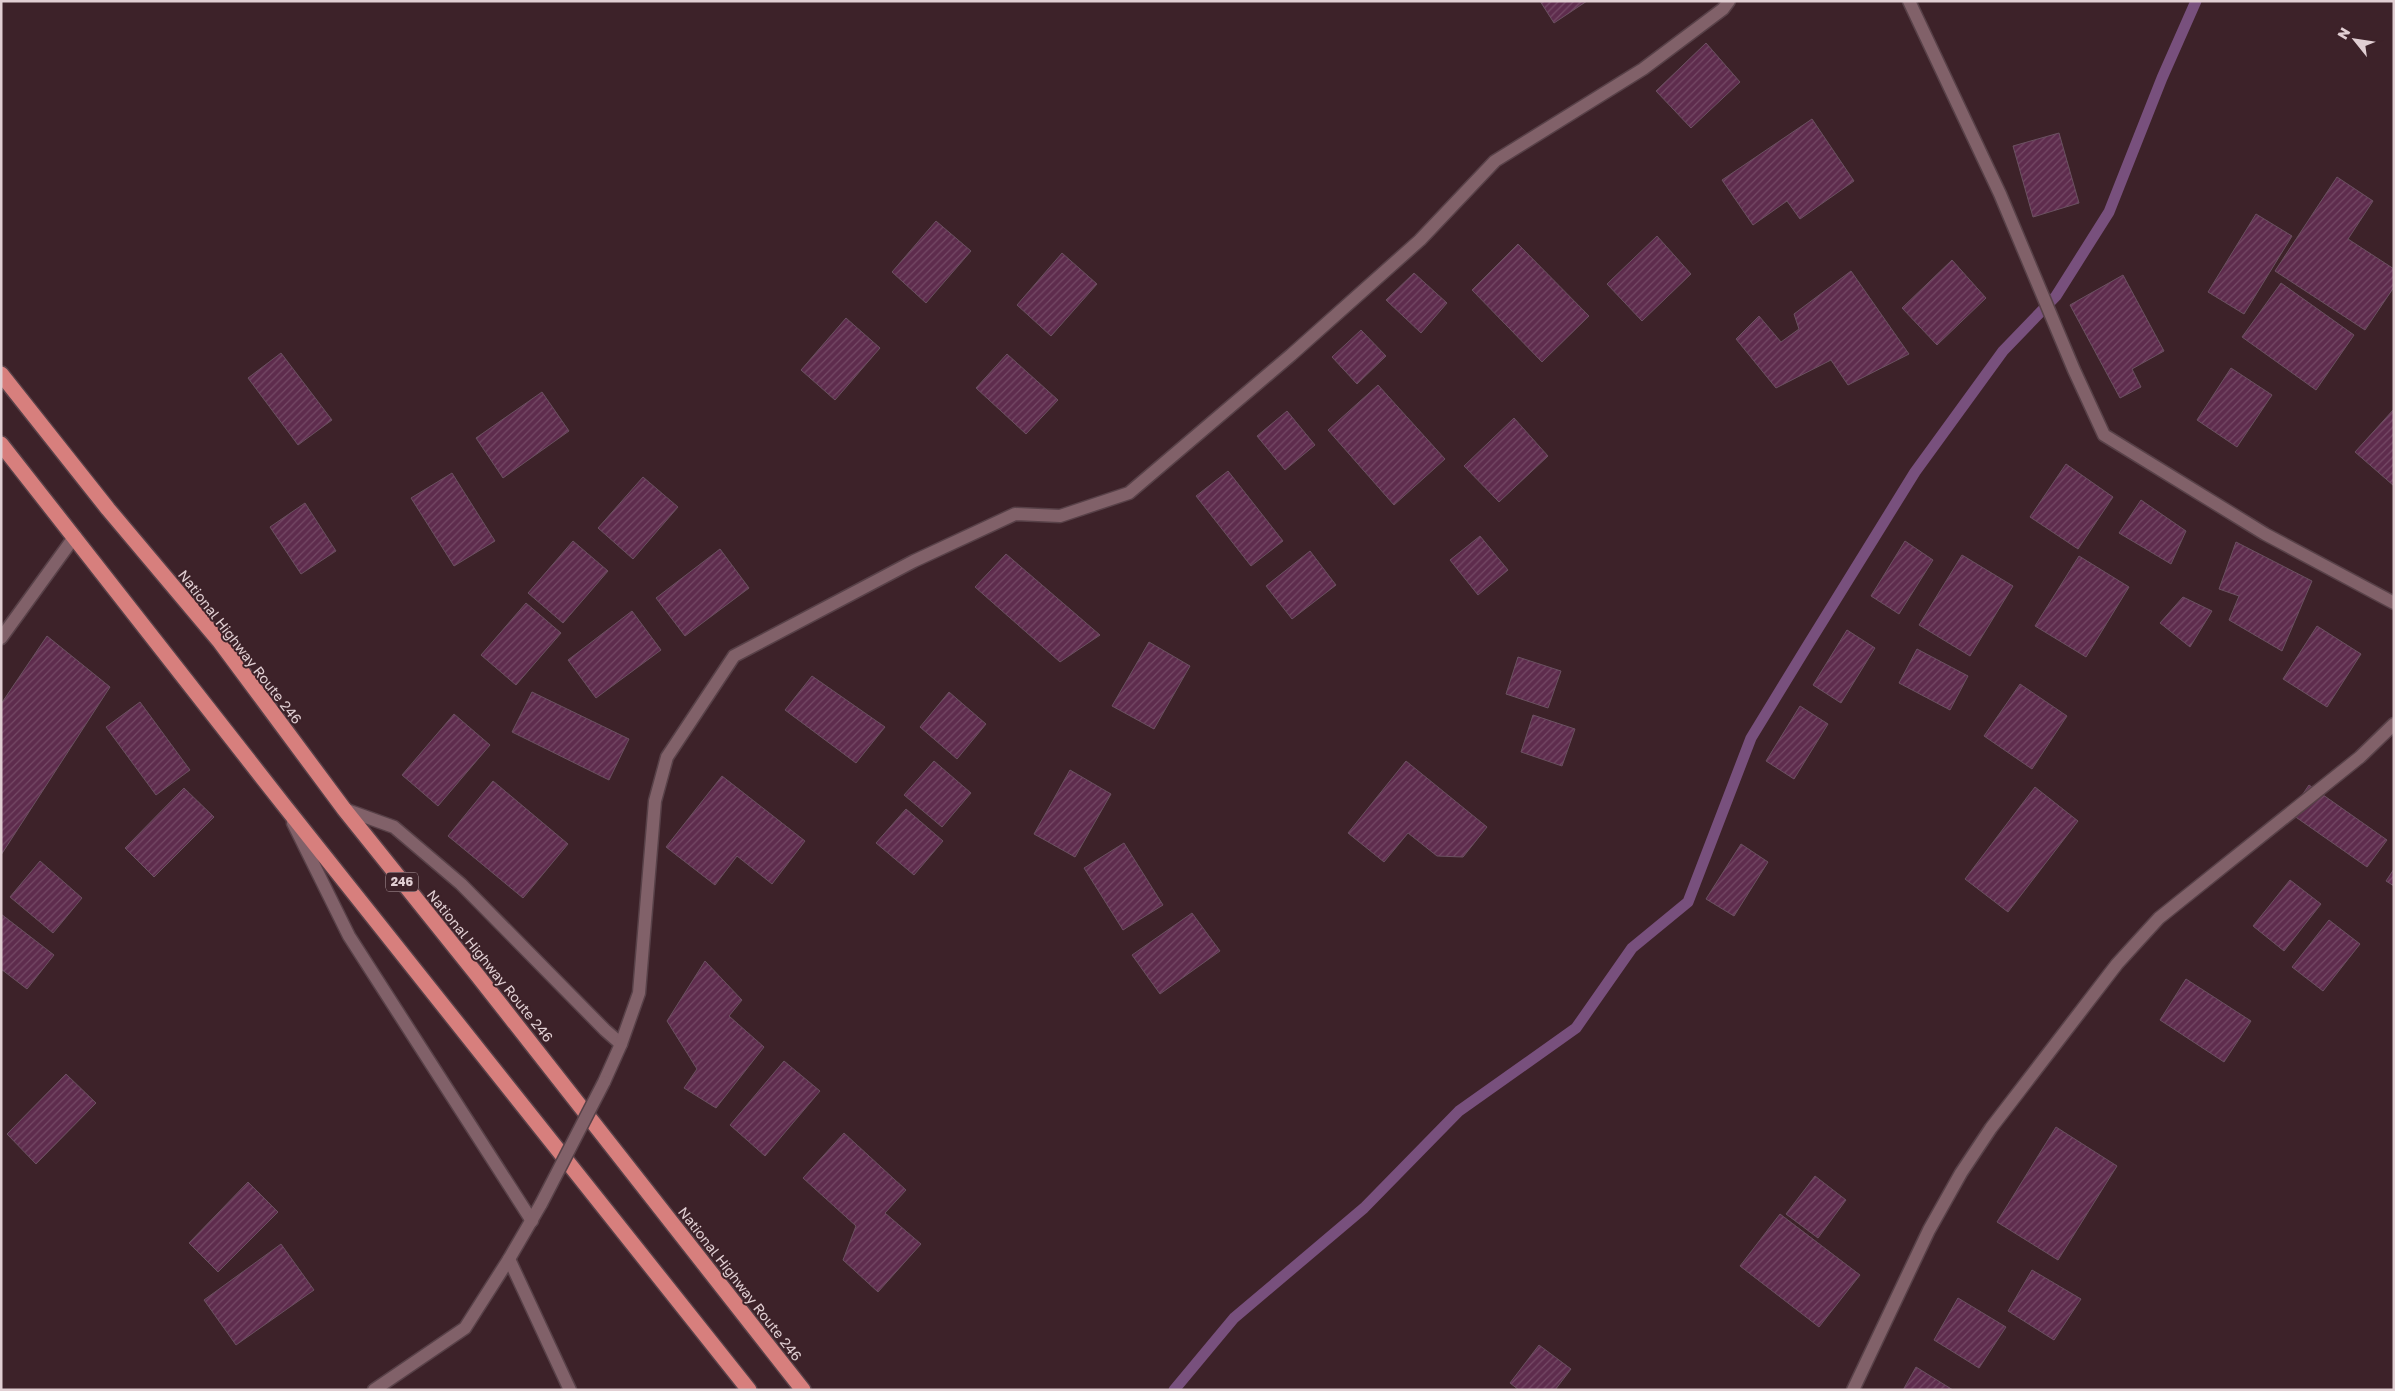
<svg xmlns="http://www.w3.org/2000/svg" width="2395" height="1391" font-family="'Golos Text',sans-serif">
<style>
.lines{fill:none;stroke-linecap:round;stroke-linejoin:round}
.stream{stroke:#78507d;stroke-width:11}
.building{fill:url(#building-hatch);stroke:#6b5161}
.minor-casing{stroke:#584148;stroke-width:15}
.highway-casing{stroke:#584148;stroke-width:18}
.minor{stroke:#816169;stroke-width:12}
.highway{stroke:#d77f7d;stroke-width:15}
.minor-bridge-casing{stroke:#584148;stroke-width:15;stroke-linecap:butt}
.minor-bridge{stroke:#816169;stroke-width:12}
.labels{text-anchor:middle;stroke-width:4;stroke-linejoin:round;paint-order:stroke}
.shield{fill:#3d2229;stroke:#b09ba0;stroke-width:1}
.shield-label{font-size:12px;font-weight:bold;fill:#e1cfd3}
.street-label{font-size:14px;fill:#e1cfd3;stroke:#3d2229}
</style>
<defs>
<pattern id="building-hatch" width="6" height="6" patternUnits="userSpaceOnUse" patternTransform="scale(1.25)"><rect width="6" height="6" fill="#5e2c4d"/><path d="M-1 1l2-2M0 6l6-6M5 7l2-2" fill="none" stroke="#754a66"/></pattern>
</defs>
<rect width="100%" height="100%" fill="#3d2229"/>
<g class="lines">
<path class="stream" d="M1174,1390L1234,1318L1364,1208L1459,1111L1576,1028L1632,948L1688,902L1751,738L1806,648L1915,472L2003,351L2056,296L2109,212L2162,78L2196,1"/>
</g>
<g class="building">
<path d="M1540,1H1587L1554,23Z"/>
<path d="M1706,43L1740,82L1691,128L1656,91Z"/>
<path d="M1812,119L1854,181L1800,219L1787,201L1753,225L1722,180Z"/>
<path d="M2059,133L2079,203L2033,217L2013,146Z"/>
<path d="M2337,177L2373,201L2348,239L2394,269V287L2365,330L2275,271Z"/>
<path d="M2256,214L2292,236L2244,314L2208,292Z"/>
<path d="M936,221L971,251L926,303L892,272Z"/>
<path d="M1657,236L1691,274L1642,321L1607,284Z"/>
<path d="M1518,244L1589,316L1542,362L1472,290Z"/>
<path d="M1062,253L1097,284L1051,336L1017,305Z"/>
<path d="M1952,260L1986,298L1937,345L1902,308Z"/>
<path d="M1851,271L1909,354L1848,385L1831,360L1776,388L1736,339L1759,316L1781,342L1799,329L1794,314Z"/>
<path d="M1414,273L1447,303L1421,333L1386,300Z"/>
<path d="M2123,275L2164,351L2132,369L2141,387L2120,398L2070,305Z"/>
<path d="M2281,283L2354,335L2316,390L2242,337Z"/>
<path d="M846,318L880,348L835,400L801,370Z"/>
<path d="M1361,330L1386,356L1357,384L1332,357Z"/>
<path d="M281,353L332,420L298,445L248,378Z"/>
<path d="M1007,354L1058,400L1026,434L976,388Z"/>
<path d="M2231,368L2272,395L2237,447L2197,420Z"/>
<path d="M1378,385L1445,459L1394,505L1328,430Z"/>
<path d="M542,392L569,431L503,478L476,438Z"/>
<path d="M2394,409V486L2355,452Z"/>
<path d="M1287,411L1315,445L1285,470L1257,436Z"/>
<path d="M1514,418L1548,456L1499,502L1464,466Z"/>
<path d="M2066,464L2113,497L2078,549L2030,517Z"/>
<path d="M1228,471L1283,541L1251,566L1196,496Z"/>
<path d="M452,473L495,541L454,566L411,498Z"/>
<path d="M643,477L678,507L633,559L598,528Z"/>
<path d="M2141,500L2186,531L2171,564L2119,533Z"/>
<path d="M305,503L336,551L301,574L270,527Z"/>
<path d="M1480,536L1508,570L1478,595L1450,560Z"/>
<path d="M573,541L608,571L563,623L528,593Z"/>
<path d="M1905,541L1933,560L1899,614L1871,596Z"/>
<path d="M2236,542L2312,581L2282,651L2229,620L2239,596L2219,589Z"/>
<path d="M720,549L749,588L685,636L656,598Z"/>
<path d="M1310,551L1336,585L1292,619L1266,586Z"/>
<path d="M1006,554L1100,635L1060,662L975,587Z"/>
<path d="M1962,555L2013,586L1970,656L1919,625Z"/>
<path d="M2079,556L2129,587L2086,657L2035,626Z"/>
<path d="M2183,597L2212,611L2190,647L2160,623Z"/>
<path d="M526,603L561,633L516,685L481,655Z"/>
<path d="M632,611L661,650L596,698L568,660Z"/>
<path d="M2317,626L2361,654L2327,707L2283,679Z"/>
<path d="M1847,630L1875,648L1841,703L1813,685Z"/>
<path d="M47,636L110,687L1,855V704Z"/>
<path d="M1149,642L1190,666L1154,729L1112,706Z"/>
<path d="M1917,649L1968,676L1950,710L1899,683Z"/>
<path d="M1518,657L1561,671L1548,708L1506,694Z"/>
<path d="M812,676L885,727L856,763L785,710Z"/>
<path d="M2020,684L2067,716L2032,769L1984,736Z"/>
<path d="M532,692L629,739L609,780L512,732Z"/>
<path d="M949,692L986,724L957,759L920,727Z"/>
<path d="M140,702L190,770L156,795L106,727Z"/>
<path d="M1800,706L1828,724L1794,779L1766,761Z"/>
<path d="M454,714L490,745L438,806L402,775Z"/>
<path d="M1533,715L1575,729L1562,766L1521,752Z"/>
<path d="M934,761L971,793L942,827L904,795Z"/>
<path d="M1406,761L1487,827L1463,857L1437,856L1408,833L1384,862L1348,833Z"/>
<path d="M1070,770L1111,794L1075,857L1034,834Z"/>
<path d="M722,776L805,841L772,884L737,856L715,885L666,847Z"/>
<path d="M493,781L568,844L523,898L448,836Z"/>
<path d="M2309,785L2387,840L2367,867L2290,813Z"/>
<path d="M2035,787L2078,821L2008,912L1965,879Z"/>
<path d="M184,788L214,817L154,877L125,848Z"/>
<path d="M906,809L943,841L914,875L876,843Z"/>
<path d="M1124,843L1163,905L1123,930L1084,868Z"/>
<path d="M1741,844L1768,862L1734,916L1706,899Z"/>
<path d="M40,861L82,898L53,933L10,897Z"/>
<path d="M2394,869V886L2386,881Z"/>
<path d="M2290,880L2321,904L2284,951L2253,926Z"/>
<path d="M1192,913L1220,951L1160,994L1132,955Z"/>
<path d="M1,914L54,955L27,989L1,969Z"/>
<path d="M2329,920L2360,944L2323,991L2292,967Z"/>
<path d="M705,961L742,1000L729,1016L764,1047L716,1108L684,1088L697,1069L667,1021Z"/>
<path d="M2186,979L2251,1021L2224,1062L2160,1020Z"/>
<path d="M784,1061L820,1091L765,1156L730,1125Z"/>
<path d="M66,1074L96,1103L36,1164L7,1134Z"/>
<path d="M2056,1127L2117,1166L2058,1260L1997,1222Z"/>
<path d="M844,1133L906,1190L885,1213L921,1244L878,1292L843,1260L856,1226L803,1178Z"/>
<path d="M1815,1176L1846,1200L1818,1238L1786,1214Z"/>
<path d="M248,1182L278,1212L218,1272L189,1243Z"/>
<path d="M1780,1214L1860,1275L1819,1327L1740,1266Z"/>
<path d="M281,1244L314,1290L236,1345L204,1300Z"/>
<path d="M2032,1270L2081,1299L2054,1340L2008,1311Z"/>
<path d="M1958,1298L2006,1327L1979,1368L1934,1340Z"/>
<path d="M1539,1345L1571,1369L1555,1390H1519L1510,1383Z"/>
<path d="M1916,1367L1953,1390H1903Z"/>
</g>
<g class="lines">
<defs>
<g id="minor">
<path d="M1909,1L2000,194L2074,370L2104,435L2265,534L2394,603"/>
<path d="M1,638L75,536"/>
<path d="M344,809L394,827L461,884L605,1030L621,1044"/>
<path d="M293,823L349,936L532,1221"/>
<path d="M604,1082L621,1044L639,993L655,801L667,757L734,656L914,561L1015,514L1060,516L1129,493L1291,355L1420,240L1495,161L1643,69L1723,9L1729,1"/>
<path d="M509,1259L570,1390"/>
<path d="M374,1390L465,1328L509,1259L541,1204"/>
<path d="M1853,1390L1929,1230L1961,1173L1991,1128L2117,964L2159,918L2360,757L2394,724"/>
</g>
<g id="highway">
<path d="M1,374L108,509L220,642L344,809L478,976L803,1390"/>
<path d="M1,444L283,804L749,1390"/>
</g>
</defs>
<use href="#minor" class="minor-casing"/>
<use href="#highway" class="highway-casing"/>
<use href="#minor" class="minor"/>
<use href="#highway" class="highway"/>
<defs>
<path id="minor-bridge" d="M541,1204L604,1082"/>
</defs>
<use href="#minor-bridge" class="minor-bridge-casing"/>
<use href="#minor-bridge" class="minor-bridge"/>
</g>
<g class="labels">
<rect class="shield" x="386" y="872.5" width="32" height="19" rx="4"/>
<g class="shield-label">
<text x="402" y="886">246</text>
</g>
<g class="street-label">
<text transform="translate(240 647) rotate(52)" y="5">National Highway Route 246</text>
<text transform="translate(490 966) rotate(51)" y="5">National Highway Route 246</text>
<text transform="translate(740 1284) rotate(52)" y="5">National Highway Route 246</text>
</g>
</g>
<rect width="2395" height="1391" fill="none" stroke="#e1cfd3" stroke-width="5"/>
<g transform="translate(2355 40) rotate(300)" stroke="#3d2229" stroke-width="4" paint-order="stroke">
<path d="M0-4L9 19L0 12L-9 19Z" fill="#e1cfd3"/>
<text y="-8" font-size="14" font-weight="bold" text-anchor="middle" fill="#e1cfd3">N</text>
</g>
</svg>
